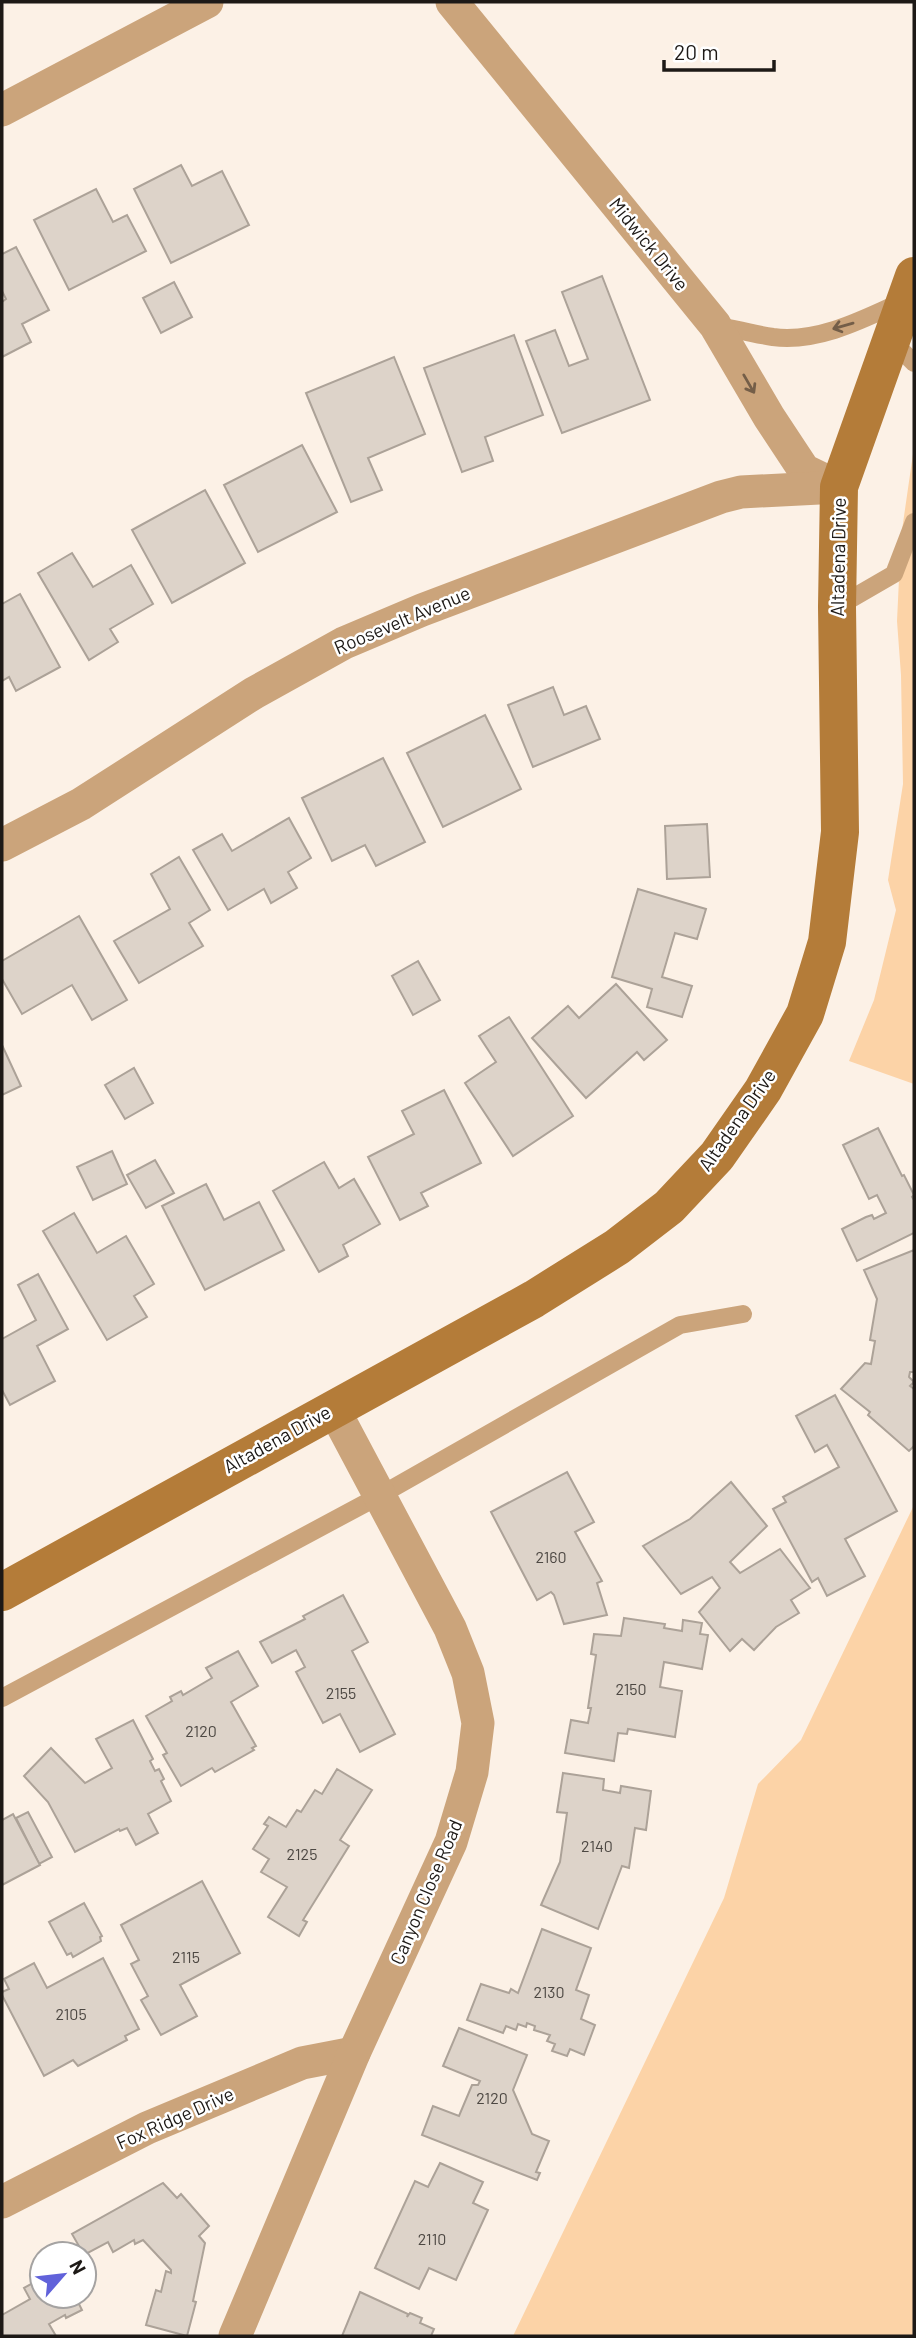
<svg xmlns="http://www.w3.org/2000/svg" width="916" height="2338" font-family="Barlow,sans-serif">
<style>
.green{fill:#fcd3a7}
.building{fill:#ddd3c9;stroke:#aca298;stroke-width:2}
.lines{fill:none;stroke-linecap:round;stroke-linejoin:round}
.lane{stroke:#cba47b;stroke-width:18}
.street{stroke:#cba47b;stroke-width:33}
.secondary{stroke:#b47c39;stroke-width:38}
.oneway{stroke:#745e48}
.labels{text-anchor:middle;stroke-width:5;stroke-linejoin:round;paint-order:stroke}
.number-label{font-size:16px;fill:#4d4843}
.street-label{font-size:19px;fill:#1d1916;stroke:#fff}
</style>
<rect width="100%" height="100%" fill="#fcf1e6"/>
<g class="green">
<path d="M914,447V1084L849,1061L874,1000L896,910L888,880L903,784L901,675L897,621L901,537Z"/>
<path d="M914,1505V2336H513L724,1898L758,1784L801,1740Z"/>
</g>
<g class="building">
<path d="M181,165L192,186L222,171L249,225L171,263L134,189Z"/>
<path d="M96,189L113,222L127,215L146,251L69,290L34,220Z"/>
<path d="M16,247L49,310L22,324L31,342L2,357V302L6,299L2,291V254Z"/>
<path d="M602,276L650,400L562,433L526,341L555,330L569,366L588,359L562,292Z"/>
<path d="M174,282L192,317L161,333L143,298Z"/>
<path d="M514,335L543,415L485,437L493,461L462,472L424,368Z"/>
<path d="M394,357L425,434L368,458L382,490L351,502L306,393Z"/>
<path d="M302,445L337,512L258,552L224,485Z"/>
<path d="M205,490L245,563L172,603L132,530Z"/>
<path d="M72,553L93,587L131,565L153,604L110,629L118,642L89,660L38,573Z"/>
<path d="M20,594L60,667L16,691L9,677L2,681V604Z"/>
<path d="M553,687L564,715L586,706L600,739L533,767L508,705Z"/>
<path d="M485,715L521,789L443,827L407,753Z"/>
<path d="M383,758L425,842L376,866L365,845L332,861L302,798Z"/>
<path d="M289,818L311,858L288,872L297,888L271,903L264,889L228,910L193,850L222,834L232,851Z"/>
<path d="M707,824L710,877L667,879L665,826Z"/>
<path d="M179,857L210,910L189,923L203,946L139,983L114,941L170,909L151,874Z"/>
<path d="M638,889L706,909L697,939L675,933L662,977L692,986L682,1017L647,1007L652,989L612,977Z"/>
<path d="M79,916L127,1000L92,1020L72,985L22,1014L2,979V961Z"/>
<path d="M418,961L440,1000L413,1015L392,976Z"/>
<path d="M616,984L667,1040L644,1060L637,1052L586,1098L532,1038L568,1006L579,1018Z"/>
<path d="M509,1017L573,1116L513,1156L465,1083L496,1062L479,1036Z"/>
<path d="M2,1045L21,1086L2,1095Z"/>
<path d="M134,1068L153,1103L125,1119L105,1085Z"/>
<path d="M444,1090L481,1163L421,1193L428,1206L400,1220L368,1157L414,1134L402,1111Z"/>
<path d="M878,1128L902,1176L904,1175L914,1195L912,1197L914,1200V1233L857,1261L842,1229L866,1217L872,1215L874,1219L886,1213L877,1195L869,1199L843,1145Z"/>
<path d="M112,1151L127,1184L93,1200L77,1167Z"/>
<path d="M155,1160L174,1193L146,1208L127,1175Z"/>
<path d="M324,1162L339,1188L354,1179L380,1224L343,1245L348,1256L319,1272L273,1191Z"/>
<path d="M206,1184L224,1220L259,1202L284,1250L205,1290L162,1206Z"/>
<path d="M74,1213L97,1253L126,1236L154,1284L134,1296L147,1317L107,1340L43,1231Z"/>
<path d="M914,1250V1372H910L909,1377L914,1382L910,1386L914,1389V1446L909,1451L868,1415L870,1412L841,1389L865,1363L871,1364L875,1341L870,1340L877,1299L864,1270Z"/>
<path d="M38,1274L68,1329L37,1346L55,1381L10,1405L2,1390V1339L36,1320L18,1285Z"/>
<path d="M835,1395L897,1511L845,1539L865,1576L827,1596L818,1578L812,1582L773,1509L786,1502L783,1497L839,1467L827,1445L815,1452L796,1416Z"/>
<path d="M567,1472L594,1522L575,1532L602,1581L597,1583L607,1615L564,1624L554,1595L551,1592L537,1600L491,1512Z"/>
<path d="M731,1482L767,1526L730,1562L740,1573L780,1549L810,1588L791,1600L799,1613L776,1627L754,1650L742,1639L730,1651L699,1612L720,1588L712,1577L681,1594L643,1546L690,1519Z"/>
<path d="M343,1595L368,1642L352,1651L395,1734L360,1752L340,1714L323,1723L296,1672L305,1667L296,1650L272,1663L260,1642L305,1619L303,1616Z"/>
<path d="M624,1618L665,1624L664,1628L682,1631L683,1620L702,1623L700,1634L708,1635L702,1669L664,1662L660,1687L682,1691L675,1737L628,1729L627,1734L618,1733L614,1761L565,1753L571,1720L588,1723L591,1708H588L596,1655L591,1654L594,1634L621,1636Z"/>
<path d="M238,1651L258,1686L231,1702L256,1746L252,1748L254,1750L215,1772L212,1768L181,1786L163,1755L167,1753L146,1716L172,1701L170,1697L181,1691L183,1695L212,1678L206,1668Z"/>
<path d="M133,1720L153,1759L150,1761L155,1771L159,1769L164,1779L161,1781L171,1801L148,1814L158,1833L136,1845L127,1828L120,1831L119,1829L75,1852L48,1802L24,1776L51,1748L85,1783L112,1768L96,1739Z"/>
<path d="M337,1769L372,1790L340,1840L349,1846L303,1920L307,1922L299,1936L268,1917L287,1887L261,1872L269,1859L253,1849L268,1826L264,1824L269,1817L286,1827L297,1810L301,1812L315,1790L322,1794Z"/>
<path d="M563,1773L604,1779L603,1790L620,1793L621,1786L651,1791L646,1830L635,1828L629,1868L622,1866L598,1929L541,1905L560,1862L567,1813L557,1812Z"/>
<path d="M28,1812L52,1857L39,1864L16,1818Z"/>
<path d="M13,1814L40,1865L2,1885V1820Z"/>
<path d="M202,1881L240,1953L180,1985L197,2016L161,2035L141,2000L148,1996L131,1964L139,1960L121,1925Z"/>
<path d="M84,1903L102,1936L100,1937L101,1941L73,1957L71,1953L67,1955L49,1922Z"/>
<path d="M542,1929L591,1948L576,1990L589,1995L581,2019L595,2025L584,2055L570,2049L567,2056L552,2051L555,2044L547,2041L550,2035L534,2030L535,2026L527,2023L526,2027L518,2024L516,2030L506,2026L503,2033L467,2020L481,1984L509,1993L511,1989L518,1993Z"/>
<path d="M103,1958L139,2029L125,2036L127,2040L78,2066L73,2060L44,2076L2,1995V1992L9,1989L4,1979L34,1963L47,1988Z"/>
<path d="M459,2028L527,2055L513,2090L532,2134L549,2141L536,2172L540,2173L537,2180L422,2135L433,2106L459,2116L472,2085H478L480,2081L443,2066Z"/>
<path d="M440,2163L483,2182L473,2203L488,2210L456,2280L429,2268L419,2289L375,2268L415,2181L428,2187Z"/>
<path d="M163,2183L177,2198L181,2194L209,2226L199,2236L205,2243L193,2301L196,2302L187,2336L146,2325L156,2290L161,2292L166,2271L171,2273V2270L143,2240L135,2244L134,2240L113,2252L108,2242L84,2255L72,2234Z"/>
<path d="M42,2278V2296H75L82,2310L66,2318L65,2315L49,2324L56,2336H2V2315L30,2299L24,2288Z"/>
<path d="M360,2292L408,2314L407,2317L410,2313L422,2318L420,2323L434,2329L431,2336H342Z"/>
</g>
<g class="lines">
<g class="lane">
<path d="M715,325C734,329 754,334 773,337C818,343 864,319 903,301"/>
<path d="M891,340L914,363"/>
<path d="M837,607L894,574L914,522"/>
<path d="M2,1698L379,1496L680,1325L743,1314"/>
</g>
<g class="street">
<path d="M452,2L715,325L769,417L804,470L839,487"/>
<path d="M2,110L207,2"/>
<path d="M2,845L81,804L254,693L344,643L422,610L721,497L741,492L839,487"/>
<path d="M2,2202L147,2128L302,2063L354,2053"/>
<path d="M235,2336L354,2053L451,1842L472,1772L478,1723L468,1673L450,1628L333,1408"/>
</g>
<path class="secondary" d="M2,1592L534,1299L617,1247L669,1207L717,1156L763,1090L805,1014L827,942L840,832L837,607L839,487L914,276"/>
</g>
<defs><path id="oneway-shaft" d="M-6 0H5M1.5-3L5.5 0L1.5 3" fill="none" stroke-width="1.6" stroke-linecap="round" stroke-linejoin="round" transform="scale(1.75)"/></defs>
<g class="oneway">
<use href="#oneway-shaft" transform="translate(843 326) rotate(164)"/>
<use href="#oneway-shaft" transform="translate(749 384) rotate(60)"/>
</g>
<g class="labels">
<g class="number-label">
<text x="551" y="1563">2160</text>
<text x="631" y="1695">2150</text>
<text x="341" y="1699">2155</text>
<text x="201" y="1737">2120</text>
<text x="597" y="1852">2140</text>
<text x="302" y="1860">2125</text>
<text x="186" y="1963">2115</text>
<text x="549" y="1998">2130</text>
<text x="71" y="2020">2105</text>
<text x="492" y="2104">2120</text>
<text x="432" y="2245">2110</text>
</g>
<g class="street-label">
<text transform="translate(649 244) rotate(51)" y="7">Midwick Drive</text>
<text transform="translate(838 557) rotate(-89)" y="7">Altadena Drive</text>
<text transform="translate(402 620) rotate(-23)" y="7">Roosevelt Avenue</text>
<text transform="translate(737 1120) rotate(-55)" y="7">Altadena Drive</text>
<text transform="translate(277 1439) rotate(-29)" y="7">Altadena Drive</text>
<text transform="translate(426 1892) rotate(-67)" y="7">Canyon Close Road</text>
<text transform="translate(175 2118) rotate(-24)" y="7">Fox Ridge Drive</text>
</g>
</g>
<rect width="916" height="2338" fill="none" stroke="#1d1916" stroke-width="7"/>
<g transform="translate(63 2275) rotate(62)"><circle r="33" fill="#ffffff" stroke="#a5a3a2" stroke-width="2"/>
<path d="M0-5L12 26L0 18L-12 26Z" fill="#6162da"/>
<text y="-10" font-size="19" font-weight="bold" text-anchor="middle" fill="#1d1916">N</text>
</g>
<path d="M664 60v10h110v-10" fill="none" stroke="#1d1916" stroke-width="3.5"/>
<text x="674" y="60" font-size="21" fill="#1d1916" stroke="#ffffff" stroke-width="5" paint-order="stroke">20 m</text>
</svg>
